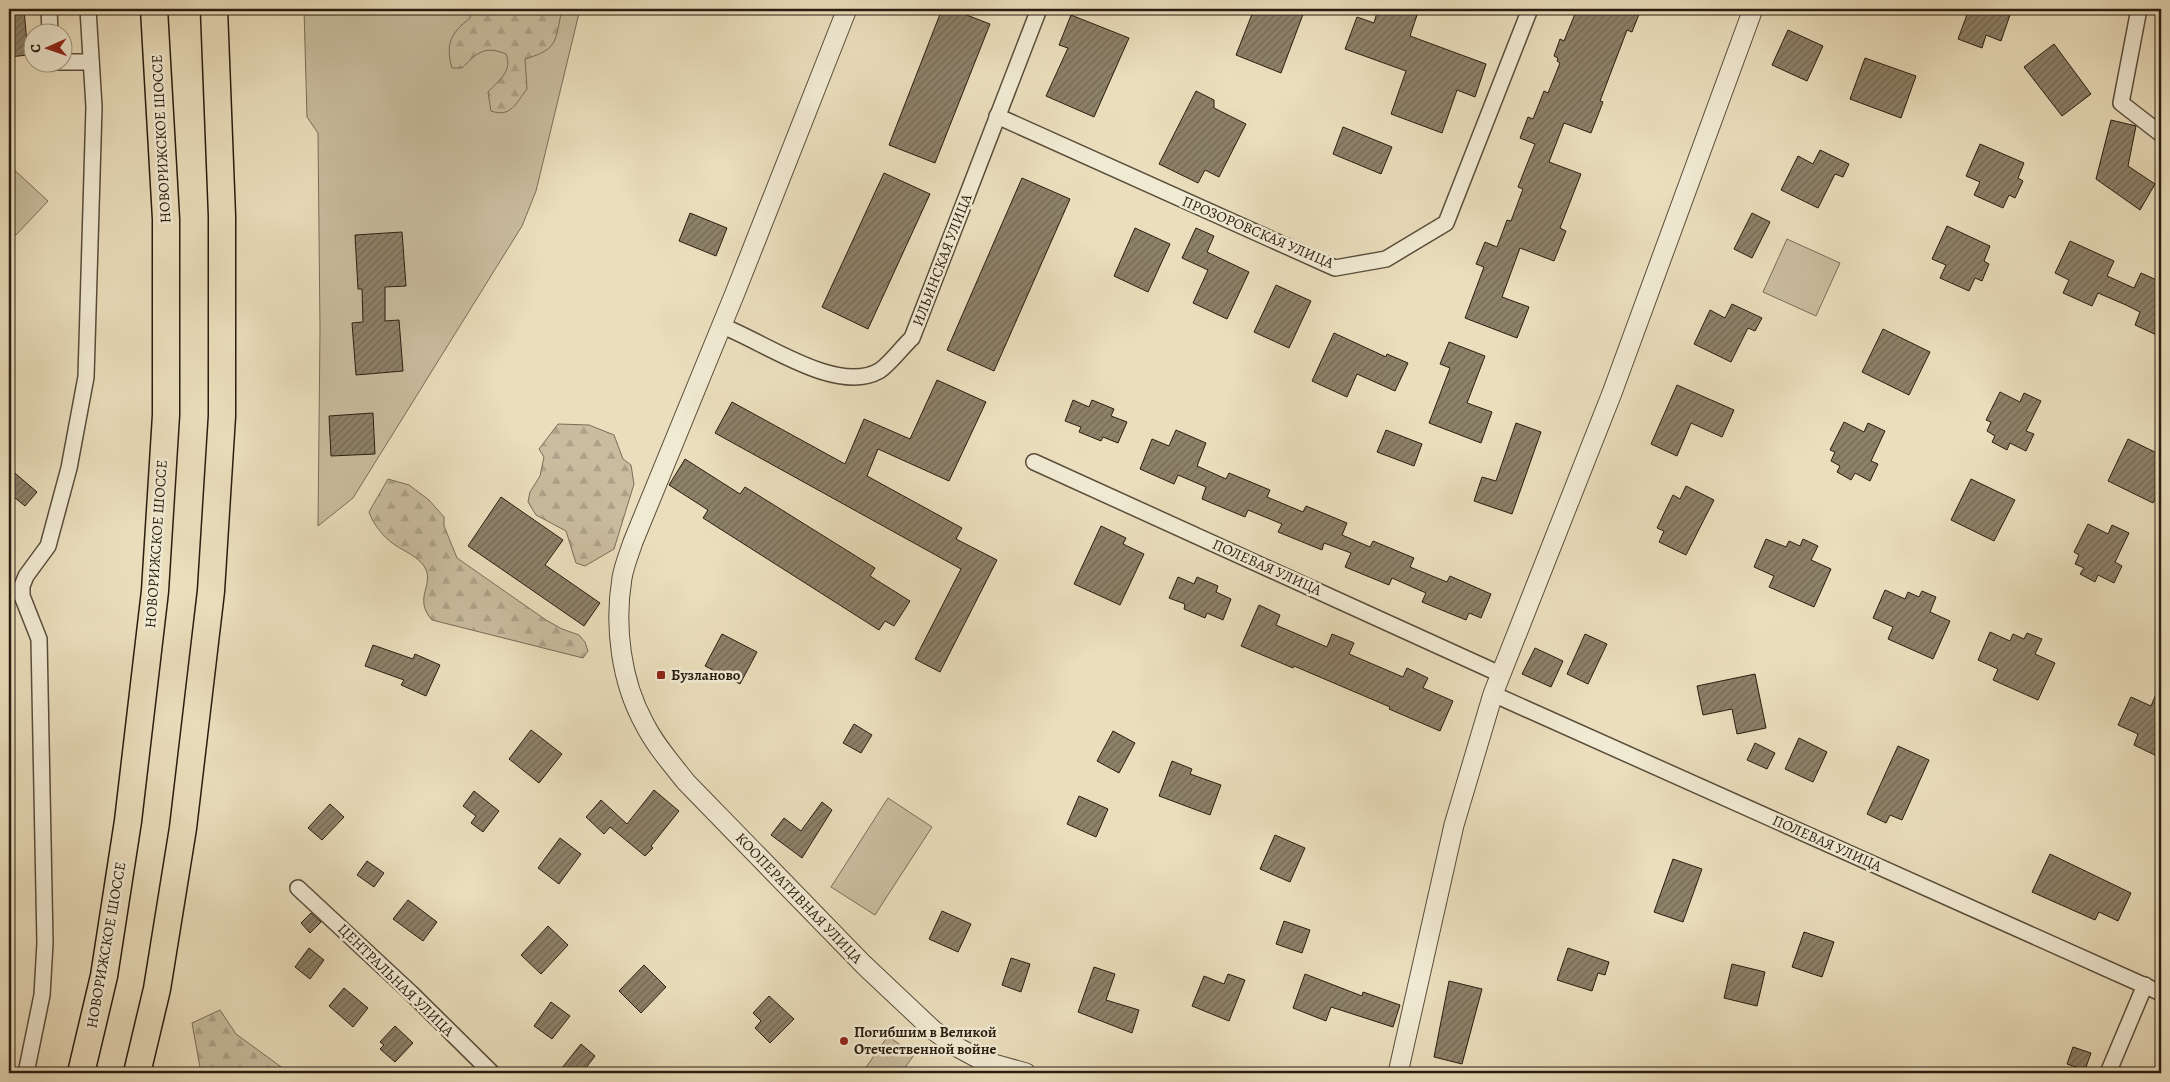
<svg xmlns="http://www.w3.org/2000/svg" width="2170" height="1082" font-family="Alegreya,serif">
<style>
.green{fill:#c9bd9f;stroke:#796d58}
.forest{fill:url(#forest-firs);stroke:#796d58}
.building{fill:url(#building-hatch);stroke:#291d10}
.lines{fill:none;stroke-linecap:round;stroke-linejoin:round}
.minor-casing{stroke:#594d3b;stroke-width:18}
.tertiary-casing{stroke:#594d3b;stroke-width:21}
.motorway-casing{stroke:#291d10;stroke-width:29}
.minor{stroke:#f1ead3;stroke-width:15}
.tertiary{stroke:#f1ead3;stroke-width:19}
.motorway{stroke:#eadebc;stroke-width:26}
.poi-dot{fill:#8f2418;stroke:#f1ead3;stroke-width:2}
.labels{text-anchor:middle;stroke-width:5;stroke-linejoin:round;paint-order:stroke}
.street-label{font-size:15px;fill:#291d10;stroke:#f1ead3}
.poi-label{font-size:15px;font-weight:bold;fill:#291d10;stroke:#f1ead3;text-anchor:start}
</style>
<defs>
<pattern id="forest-firs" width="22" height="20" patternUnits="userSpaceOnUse" patternTransform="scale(1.25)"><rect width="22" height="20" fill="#c9bd9f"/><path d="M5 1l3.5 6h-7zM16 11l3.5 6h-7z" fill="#ada288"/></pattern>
<pattern id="building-hatch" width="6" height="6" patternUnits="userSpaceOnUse" patternTransform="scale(1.25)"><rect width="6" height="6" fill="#8d8169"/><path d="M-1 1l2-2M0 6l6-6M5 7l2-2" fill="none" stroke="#736955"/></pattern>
</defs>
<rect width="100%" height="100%" fill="#eadebc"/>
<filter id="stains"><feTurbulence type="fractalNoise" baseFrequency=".004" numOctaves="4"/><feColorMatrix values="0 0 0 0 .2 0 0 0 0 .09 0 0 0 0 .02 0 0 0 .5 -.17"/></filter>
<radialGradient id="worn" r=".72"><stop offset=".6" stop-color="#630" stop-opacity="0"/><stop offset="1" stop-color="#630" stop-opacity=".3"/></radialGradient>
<g class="green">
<path d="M304,9H580L536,191L522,226L353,498L318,526L320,330L318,133L307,117Z"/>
<path d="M9,165L48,201L16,235L9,228Z"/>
<path d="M1787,239L1840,263L1816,316L1763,292Z"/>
<path d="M888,798L932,827L875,915L831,887Z"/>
<path d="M888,1036L914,1055L901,1073H862Z"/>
</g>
<g class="forest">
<path d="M471,9H562C555,41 559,49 525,59L527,89C516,103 511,118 491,111L488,92C499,80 513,71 506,54C484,45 477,53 462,68H452C445,44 451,33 470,18Z"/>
<path d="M558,424L589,425L614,435L623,459L631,465L634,484L614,549L585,566L576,563L566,531L536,515L528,502L530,492L540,476L544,457L539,449Z"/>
<path d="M388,479L409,485L429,500L444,517V526L457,558L546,620L562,629L579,635L585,642L588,651L583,658L432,620C412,598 436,584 424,566C417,556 404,551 395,545C384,538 373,524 369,512Z"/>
<path d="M220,1010L236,1034L284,1069L295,1073H201L192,1023Z"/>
</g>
<g class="building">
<path d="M9,9H24L28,55L9,57Z"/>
<path d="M942,9H951L990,24L935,163L889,145Z"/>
<path d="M1254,9H1305L1281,73L1236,55Z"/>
<path d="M1378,9H1419L1410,36L1486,64L1475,97L1457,90L1442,133L1391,114L1406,71L1345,49L1357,17L1374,23Z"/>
<path d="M1577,9H1641L1632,32L1627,30L1600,101L1603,102L1591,133L1564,123L1549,162L1581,174L1560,228L1566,231L1554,261L1520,248L1502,297L1529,307L1517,338L1465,318L1484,267L1476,264L1485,242L1497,247L1507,220L1511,221L1523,189L1518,187L1535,144L1520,138L1528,117L1533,119L1544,91L1548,93L1560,63L1557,61L1558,58L1554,56L1560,39L1564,41Z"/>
<path d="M1969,9H2012L2001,41L1986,35L1982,48L1958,39Z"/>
<path d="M1071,15L1129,38L1094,117L1046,96L1068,48L1059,45Z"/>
<path d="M1788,30L1823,46L1807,81L1772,65Z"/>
<path d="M2054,44L2091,94L2062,116L2024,67Z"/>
<path d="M1865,58L1916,76L1901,118L1850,99Z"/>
<path d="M1196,91L1214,100V108L1246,124L1219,177L1205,170L1198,183L1159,164Z"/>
<path d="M2111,120L2136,126L2128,166L2155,184L2140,210L2096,179Z"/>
<path d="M1343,127L1392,147L1381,174L1333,154Z"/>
<path d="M1980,144L2024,163L2018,178L2023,181L2015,198L2009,195L2003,208L1974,195L1980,182L1966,176Z"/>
<path d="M1820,150L1849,164L1843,177L1835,174L1818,208L1781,190L1798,156L1813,164Z"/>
<path d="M884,173L930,194L868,329L822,307Z"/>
<path d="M1022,178L1070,199L994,371L947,350Z"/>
<path d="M690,213L727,228L716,256L679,241Z"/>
<path d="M1752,213L1770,222L1752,258L1734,249Z"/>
<path d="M1947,226L1990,246L1984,261L1989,264L1982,281L1975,278L1969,291L1940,278L1946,265L1932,259Z"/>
<path d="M1135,228L1170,244L1148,292L1114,276Z"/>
<path d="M1196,228L1214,236L1207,252L1249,272L1227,319L1193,303L1208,270L1182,258Z"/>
<path d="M402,232L406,286L385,287V321L399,320L403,371L356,375L352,323L363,322L362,289H358L355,235Z"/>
<path d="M2070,241L2114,261L2107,276L2134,288L2141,273L2161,282V337L2135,325L2140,312L2126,305L2098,293L2092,306L2063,293L2069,280L2055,273Z"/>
<path d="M1276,285L1311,301L1289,348L1254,332Z"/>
<path d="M1732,304L1762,318L1755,331L1748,328L1731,362L1694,344L1710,310L1725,318Z"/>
<path d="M1883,329L1930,352L1909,395L1862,372Z"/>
<path d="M1334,333L1386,357L1387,354L1408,363L1395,391L1357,374L1347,397L1312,381Z"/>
<path d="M1449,342L1485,356L1467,403L1492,412L1481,443L1429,423L1450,368L1440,364Z"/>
<path d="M937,380L986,402L949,481L878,449L867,476L962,528L956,539L997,560L940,672L915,659L961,569L715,433L732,402L845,464L864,419L910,439Z"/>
<path d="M1677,385L1734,410L1722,437L1691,423L1677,456L1651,444Z"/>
<path d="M2000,392L2020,402L2024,393L2041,401L2026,431L2034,434L2026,451L2010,443L2007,450L1992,442L1995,436L1987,431L1991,422L1986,420Z"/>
<path d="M1073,400L1089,407L1092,400L1114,409L1111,416L1127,422L1118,443L1103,437L1101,441L1079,432L1081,427L1065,421Z"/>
<path d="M373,413L375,454L331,456L329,416Z"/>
<path d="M1844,422L1864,432L1868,423L1885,431L1871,461L1878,464L1870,481L1855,473L1851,480L1837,472L1840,466L1831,461L1835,452L1830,450Z"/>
<path d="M1516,423L1541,432L1512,514L1474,501L1482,477L1496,481Z"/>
<path d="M1176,430L1206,443L1197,466L1226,479L1229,473L1270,490L1267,497L1303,512L1306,506L1347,523L1342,535L1370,547L1373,541L1414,558L1410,567L1447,582L1450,576L1491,594L1481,618L1469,613L1466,620L1422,602L1426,593L1392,578L1389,585L1345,567L1351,553L1324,543L1322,550L1278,532L1282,524L1248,510L1245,517L1202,499L1206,487L1178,475L1174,484L1140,469L1152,439L1169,446Z"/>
<path d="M1386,430L1422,444L1414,466L1377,452Z"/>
<path d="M2128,439L2161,455V486L2153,503L2108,481Z"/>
<path d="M685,459L740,494L745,487L875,568L870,576L910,601L894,626L885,621L879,630L703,518L708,510L669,485Z"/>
<path d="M9,468L37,492L25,506L9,493Z"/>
<path d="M1971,479L2015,500L1994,541L1951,520Z"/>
<path d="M1686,486L1714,500L1686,555L1659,542L1664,531L1657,528L1673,495L1680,499Z"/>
<path d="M501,497L563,540L545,565L600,603L584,626L468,546Z"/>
<path d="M2088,524L2108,534L2112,525L2129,533L2115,562L2122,566L2114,583L2098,575L2095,582L2080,574L2084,568L2075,564L2079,555L2074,552Z"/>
<path d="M1101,526L1126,538L1123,544L1144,554L1120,605L1074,584Z"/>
<path d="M1766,539L1786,547L1789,541L1800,546L1803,539L1818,546L1811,560L1831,569L1814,607L1769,587L1774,576L1754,567Z"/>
<path d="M1178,577L1194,584L1197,577L1218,586L1216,592L1231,599L1223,620L1207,613L1205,618L1184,609L1185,604L1169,598Z"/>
<path d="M1885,590L1905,599L1908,592L1919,597L1922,591L1936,597L1930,612L1950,621L1933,659L1888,639L1893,627L1873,618Z"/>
<path d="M1259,605L1280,615L1276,625L1327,647L1332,634L1354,643L1349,654L1403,677L1407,668L1428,678L1423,688L1453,701L1440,731L1389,709L1390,707L1294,666L1293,668L1241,646Z"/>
<path d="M1990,632L2010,641L2013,634L2024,639L2027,633L2042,639L2035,654L2055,663L2038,700L1993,680L1998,669L1978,660Z"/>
<path d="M722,634L757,652L740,684L705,666Z"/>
<path d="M1585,634L1607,644L1588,684L1567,674Z"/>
<path d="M373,645L413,659L415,654L440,665L426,696L401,685L404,680L365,666Z"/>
<path d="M1535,648L1563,661L1551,687L1522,674Z"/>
<path d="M1755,674L1766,728L1737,734L1732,709L1703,715L1697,686Z"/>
<path d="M2161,682V758L2134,745L2138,734L2118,725L2131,697L2151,706Z"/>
<path d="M854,724L872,735L861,753L843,743Z"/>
<path d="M531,730L562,754L539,783L509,759Z"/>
<path d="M1113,731L1135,743L1119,773L1097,761Z"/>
<path d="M1799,738L1827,752L1813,782L1785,769Z"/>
<path d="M1755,743L1775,753L1767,769L1747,760Z"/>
<path d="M1898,746L1929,760L1902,820L1890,815L1886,823L1867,814Z"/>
<path d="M1172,761L1192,769L1190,774L1221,785L1210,815L1159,796Z"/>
<path d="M654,790L679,811L651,846L653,848L645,856L610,827L604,834L586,817L601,800L627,824Z"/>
<path d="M474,791L499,811L483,832L471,823L476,816L463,806Z"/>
<path d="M1079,796L1108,809L1096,837L1067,824Z"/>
<path d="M822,802L832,810L802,858L771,835L784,818L801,831Z"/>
<path d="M330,804L344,817L322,840L308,828Z"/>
<path d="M1275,835L1305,848L1290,882L1260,869Z"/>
<path d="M560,838L581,854L559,884L538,868Z"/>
<path d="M2050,854L2131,893L2118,921L2099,912L2095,920L2032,892Z"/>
<path d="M1673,859L1702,869L1683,922L1654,912Z"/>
<path d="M367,861L384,873L374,887L357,875Z"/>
<path d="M408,900L437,922L423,941L393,919Z"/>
<path d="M942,911L971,924L958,952L929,939Z"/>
<path d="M311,913L321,922L310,933L301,923Z"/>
<path d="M1284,921L1310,930L1302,953L1276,944Z"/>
<path d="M548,926L568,945L541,974L521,955Z"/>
<path d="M1804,932L1834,942L1822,977L1792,967Z"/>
<path d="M309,948L324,960L310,979L295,967Z"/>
<path d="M1568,948L1609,962L1605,975L1598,973L1592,991L1557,980Z"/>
<path d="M1011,958L1030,964L1021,992L1002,985Z"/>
<path d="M1732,964L1765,972L1757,1006L1724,998Z"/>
<path d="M644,965L666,987L641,1013L619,991Z"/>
<path d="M1094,967L1115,974L1106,1000L1139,1010L1132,1033L1078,1012Z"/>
<path d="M1228,974L1245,980L1229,1021L1192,1006L1204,976L1224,984Z"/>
<path d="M1305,974L1362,996L1363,992L1400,1005L1393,1027L1331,1007L1326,1021L1293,1008Z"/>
<path d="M1449,981L1482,989L1462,1064L1434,1057Z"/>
<path d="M344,988L368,1008L353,1027L329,1006Z"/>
<path d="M769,996L794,1019L770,1043L755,1028L761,1021L753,1013Z"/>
<path d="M551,1002L570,1016L552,1039L534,1026Z"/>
<path d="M395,1026L413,1043L395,1062L380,1049L384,1045L380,1042Z"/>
<path d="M581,1044L595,1056L582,1073H558Z"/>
<path d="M2073,1047L2091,1053L2085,1070L2067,1064Z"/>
</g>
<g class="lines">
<defs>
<g id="minor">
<path d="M49,9L50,32"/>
<path d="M2139,9L2121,103L2161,134"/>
<path d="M52,62H91"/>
<path d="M997,116L1335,268L1386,259L1446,223L1530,9"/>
<path d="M722,326C763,341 836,395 879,371C889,365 903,346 912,338L1039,9"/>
<path d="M1034,462L1500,674"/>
<path d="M1493,694L2161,993"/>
<path d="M298,888L411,993L492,1073"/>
<path d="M26,1073L42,995L45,943L39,639L22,596V586L26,576L48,546L69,468L86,377L94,107L88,9"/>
<path d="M2108,1073L2145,985"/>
</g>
<g id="tertiary">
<path d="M847,9L735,293L633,542C629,554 624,566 622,578C614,626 621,681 644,723C655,745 671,763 686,782L864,965L933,1030L957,1047L983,1061L1026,1073"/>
<path d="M1398,1073L1454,825L1493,694L1612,393L1753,9"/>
</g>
<g id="motorway">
<path d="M81,1073L104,976L128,821L155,591L166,415V219L154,9"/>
<path d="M137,1073L157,989L183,828L211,591L222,416V216L214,9"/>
</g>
</defs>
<use href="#minor" class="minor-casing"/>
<use href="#tertiary" class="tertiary-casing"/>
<use href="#motorway" class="motorway-casing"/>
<use href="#minor" class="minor"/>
<use href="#tertiary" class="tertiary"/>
<use href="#motorway" class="motorway"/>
</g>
<g class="poi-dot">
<rect x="656" y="670" width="10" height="10" rx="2.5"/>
<circle cx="844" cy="1041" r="5"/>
</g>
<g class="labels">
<g class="street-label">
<text transform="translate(161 139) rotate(-93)" y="5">НОВОРИЖСКОЕ ШОССЕ</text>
<text transform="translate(1258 232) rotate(23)" y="5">ПРОЗОРОВСКАЯ УЛИЦА</text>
<text transform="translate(942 260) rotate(-69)" y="5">ИЛЬИНСКАЯ УЛИЦА</text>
<text transform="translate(156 544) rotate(-86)" y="5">НОВОРИЖСКОЕ ШОССЕ</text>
<text transform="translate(1267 567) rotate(24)" y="5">ПОЛЕВАЯ УЛИЦА</text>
<text transform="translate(1827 843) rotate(24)" y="5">ПОЛЕВАЯ УЛИЦА</text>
<text transform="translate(799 898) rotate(46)" y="5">КООПЕРАТИВНАЯ УЛИЦА</text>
<text transform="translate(106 945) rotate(-80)" y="5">НОВОРИЖСКОЕ ШОССЕ</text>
<text transform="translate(396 980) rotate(44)" y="5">ЦЕНТРАЛЬНАЯ УЛИЦА</text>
</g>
<g class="poi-label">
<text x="671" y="680">Бузланово</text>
<text x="854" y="1037">Погибшим в Великой<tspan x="854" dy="17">Отечественной войне</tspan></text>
</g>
</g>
<rect width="2170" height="1082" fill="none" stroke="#eadebc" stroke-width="30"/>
<rect x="10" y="10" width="2150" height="1062" fill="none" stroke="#291d10" stroke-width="2.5"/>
<rect x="15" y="15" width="2140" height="1052" fill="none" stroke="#291d10"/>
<g transform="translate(48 48) rotate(268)"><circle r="24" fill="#f1ead3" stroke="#a19885"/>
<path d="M0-4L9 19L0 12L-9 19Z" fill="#8f2418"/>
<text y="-8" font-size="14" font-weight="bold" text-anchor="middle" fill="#291d10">С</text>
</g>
<rect width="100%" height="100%" filter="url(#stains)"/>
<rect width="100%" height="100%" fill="url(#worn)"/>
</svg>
